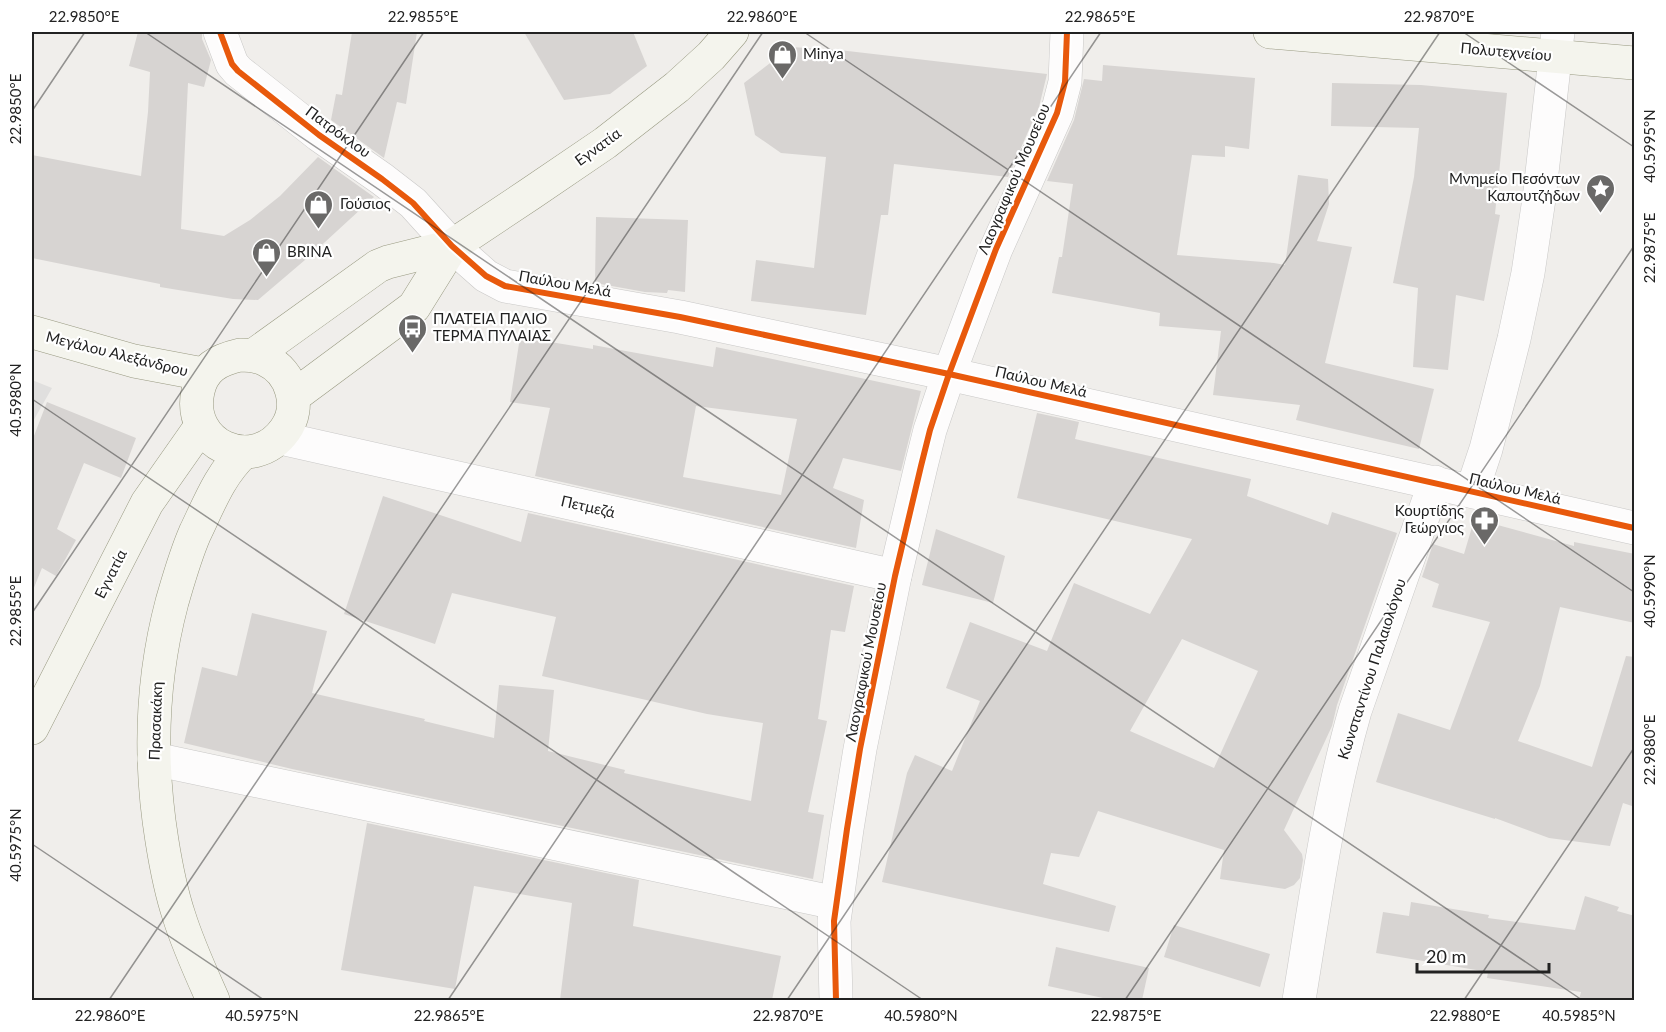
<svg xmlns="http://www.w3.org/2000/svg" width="1666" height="1032" font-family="Lato,sans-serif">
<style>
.parking{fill:#e0dfde}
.building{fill:#d7d4d2;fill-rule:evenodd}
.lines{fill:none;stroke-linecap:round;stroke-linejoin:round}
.street-casing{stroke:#c9c8c7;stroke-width:34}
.secondary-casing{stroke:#999a82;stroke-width:34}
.street{stroke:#fdfcfc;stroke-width:33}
.secondary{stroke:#f4f4ed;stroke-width:33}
.cycleway-casing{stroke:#fff;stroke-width:10}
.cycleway{stroke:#e8590c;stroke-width:6}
.ticks{fill:none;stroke:#222;stroke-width:1.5;stroke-opacity:0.45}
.labels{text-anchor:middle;stroke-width:4.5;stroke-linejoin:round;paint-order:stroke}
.street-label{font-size:15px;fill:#222;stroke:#fff}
.poi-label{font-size:15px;fill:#222;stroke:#fff;text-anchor:start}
.neatline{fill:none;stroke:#222;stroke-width:2}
.ticks-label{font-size:15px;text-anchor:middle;fill:#222}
</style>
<rect width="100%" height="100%" fill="#f0eeeb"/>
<path class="parking" d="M32,380L52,388L32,423Z"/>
<g class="building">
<path d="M138,32H202V39L211,60L204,87L188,83L181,229L224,236L250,220L280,196L318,157L374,197L312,254L258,300L233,299L160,287V284L32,258V155L141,176L148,112L150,72L129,66Z"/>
<path d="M352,32H417L406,104L397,102L384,158L331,120L336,94L342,95Z"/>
<path d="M524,32H633L647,66L610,94L564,100Z"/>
<path d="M791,47L839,50L1047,74L1039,107L1008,177L894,164L888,215H881L866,315L751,301L756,260L814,268L826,157L781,153L755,135L744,83Z"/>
<path d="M1103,65L1255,78L1249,149L1225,146V157L1192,155L1177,255L1274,263L1285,265L1298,175L1328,179L1329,204L1317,241L1352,247L1325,363L1434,389L1419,449L1296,420L1300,405L1213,395L1221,331L1159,326L1160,313L1052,293L1059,257H1062L1073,184L1047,181L1074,120L1084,79L1102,81Z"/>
<path d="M1332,83L1421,85L1507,93L1495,214L1500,215L1484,301L1456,295L1448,370L1413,367L1418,288L1393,283L1414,177L1419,128L1331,126Z"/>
<path d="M596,217L688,220L685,292L668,290L667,293L645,292L595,283Z"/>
<path d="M520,337L593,349V345L713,367L716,347L921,391L901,471L843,458L833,488L864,500L856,548L535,476L550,408L510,402ZM696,406L797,419L781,495L683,477Z"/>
<path d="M47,402L136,438L121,478L84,463L57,529L76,540L56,576L42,568L33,590L32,589V441Z"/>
<path d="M1037,413L1079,422L1075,439L1251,479L1247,496L1328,525L1332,512L1397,533L1337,705L1332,726L1284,830L1302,854L1303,860L1300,878L1294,885L1285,889L1220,879L1224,850L1098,811L1079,857L1051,853L1043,884L1116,906L1109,932L882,882L907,773L915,755L952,771L980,701L946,688L970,622L1047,651L1074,583L1150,614L1192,539L1017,498ZM1182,639L1258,671L1214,768L1130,731Z"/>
<path d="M383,496L521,542L528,513L854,586L845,632L831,630L818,719L827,721L808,812L824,815L813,879L292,769L184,743L202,667L237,676L252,613L327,631L312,693L425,719L424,721L494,738L499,685L554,690L548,751L625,770L624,773L751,801L763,723L707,714L542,676L556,617L452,593L435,644L344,614Z"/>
<path d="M1494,524L1574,546V542L1635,554V623L1560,607L1540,686L1518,741L1592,767L1626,656L1635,657V807L1623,803L1610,846L1549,838L1495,818V819L1376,782L1398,713L1450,730L1490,622L1432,607L1439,584L1422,577L1433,544L1464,554L1472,527L1492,532Z"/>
<path d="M936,529L1005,556L993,603L922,585Z"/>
<path d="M367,823L639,880L633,926L781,956L772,1000H560L572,903L474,886L455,989L341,970Z"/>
<path d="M1585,896L1619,907L1617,911L1635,916V1000H1579L1581,992L1487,978L1488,972L1376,953L1383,912L1409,916L1411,902L1489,915L1488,918L1575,930Z"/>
<path d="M1174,925L1270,954L1260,987L1164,957Z"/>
<path d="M1056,947L1149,968L1142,1000H1112L1048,986Z"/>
</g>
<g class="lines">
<defs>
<g id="street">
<path d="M220,32L232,64L238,71L319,135L382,179L413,203L452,246L486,276L505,286L680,317L949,374L1634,528"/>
<path d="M280,438L895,576"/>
<path d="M1472,491L1486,449L1514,339L1528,273L1539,199L1558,32"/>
<path d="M154,759L836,903"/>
<path d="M836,1000L834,921L847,829L860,749L895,576L921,466L930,430L949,374L979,294L996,249L1057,113L1065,82L1067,32"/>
<path d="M1299,1000C1315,903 1328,805 1355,711L1435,482"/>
</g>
<g id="secondary">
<path d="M1270,32L1634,63"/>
<path d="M32,332L134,361L203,374"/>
<path d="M240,355C249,355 258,356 266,360C292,372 302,407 285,430C253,475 186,445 198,391C203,368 218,360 240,355Z"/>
<path d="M254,355L378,266L388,262L452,246L530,194L605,143L677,87L711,56L732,32"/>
<path d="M294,396L414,307L452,246"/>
<path d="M32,728L147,503L201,426"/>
<path d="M213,1000C201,973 188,945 179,916C171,892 166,866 162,841C149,761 151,681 172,602C179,578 185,556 195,533C209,504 220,474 244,452"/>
</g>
</defs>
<use href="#street" class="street-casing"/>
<use href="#secondary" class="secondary-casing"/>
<use href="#street" class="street"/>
<use href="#secondary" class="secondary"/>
<defs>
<g id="cycleway">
<path d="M220,32L232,64L238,71L319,135L382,179L413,203L452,246L486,276L505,286L680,317L949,374L1634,528"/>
<path d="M836,1000L834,921L847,829L860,749L895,576L921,466L930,430L949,374L979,294L996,249L1057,113L1065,82L1067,32"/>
</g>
</defs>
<use href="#cycleway" class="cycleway-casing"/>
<use href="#cycleway" class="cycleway"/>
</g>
<path class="ticks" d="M145,32L1582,1000M804,32L1634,592M1463,32L1634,147M32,111L85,32M32,399L923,1000M32,613L424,32M32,844L264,1000M109,1000L763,32M448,1000L1101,32M787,1000L1440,32M1125,1000L1634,246M1464,1000L1634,748"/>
<defs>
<symbol id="shop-pin" viewBox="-11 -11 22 30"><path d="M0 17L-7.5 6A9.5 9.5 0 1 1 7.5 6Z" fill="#6a6968" stroke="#fff"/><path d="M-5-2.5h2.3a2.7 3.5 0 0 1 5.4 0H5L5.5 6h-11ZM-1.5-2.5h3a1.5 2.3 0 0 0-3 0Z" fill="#fff"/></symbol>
<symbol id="sight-pin" viewBox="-11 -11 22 30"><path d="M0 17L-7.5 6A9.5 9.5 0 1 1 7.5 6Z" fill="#6a6968" stroke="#fff"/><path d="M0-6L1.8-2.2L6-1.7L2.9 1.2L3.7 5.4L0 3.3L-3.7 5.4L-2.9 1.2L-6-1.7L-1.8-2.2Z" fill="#fff"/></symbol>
<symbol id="bus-pin" viewBox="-11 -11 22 30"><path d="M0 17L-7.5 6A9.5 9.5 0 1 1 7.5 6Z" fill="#6a6968" stroke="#fff"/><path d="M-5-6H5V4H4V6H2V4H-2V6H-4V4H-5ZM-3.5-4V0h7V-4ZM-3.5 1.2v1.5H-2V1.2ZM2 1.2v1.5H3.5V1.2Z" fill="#fff"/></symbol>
<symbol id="pharmacy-pin" viewBox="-11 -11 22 30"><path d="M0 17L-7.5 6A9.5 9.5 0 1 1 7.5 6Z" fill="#6a6968" stroke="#fff"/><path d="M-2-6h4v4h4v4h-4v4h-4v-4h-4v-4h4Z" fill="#fff"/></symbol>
</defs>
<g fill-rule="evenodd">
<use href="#shop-pin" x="766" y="38" width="33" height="45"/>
<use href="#sight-pin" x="1584" y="172" width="33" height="45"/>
<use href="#shop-pin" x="302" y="188" width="33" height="45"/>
<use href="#shop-pin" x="250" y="236" width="33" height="45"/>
<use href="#bus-pin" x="396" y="312" width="33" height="45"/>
<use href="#pharmacy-pin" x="1468" y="504" width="33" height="45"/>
</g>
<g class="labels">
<g class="street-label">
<text transform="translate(1506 52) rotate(5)" y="5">Πολυτεχνείου</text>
<text transform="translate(338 132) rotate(36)" y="5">Πατρόκλου</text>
<text transform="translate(598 147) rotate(-36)" y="5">Εγνατία</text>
<text transform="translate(1014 179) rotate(-67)" y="5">Λαογραφικού Μουσείου</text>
<text transform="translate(565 284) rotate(10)" y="5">Παύλου Μελά</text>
<text transform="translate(117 354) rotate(14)" y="5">Μεγάλου Αλεξάνδρου</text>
<text transform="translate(1041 382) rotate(13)" y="5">Παύλου Μελά</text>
<text transform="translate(1515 489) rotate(13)" y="5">Παύλου Μελά</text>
<text transform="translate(588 507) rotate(13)" y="5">Πετμεζά</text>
<text transform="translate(111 574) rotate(-63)" y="5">Εγνατία</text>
<text transform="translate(866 662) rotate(-79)" y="5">Λαογραφικού Μουσείου</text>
<text transform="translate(1372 669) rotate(-72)" y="5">Κωνσταντίνου Παλαιολόγου</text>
<text transform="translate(156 721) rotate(-88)" y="5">Πρασακάκη</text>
</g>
<g class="poi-label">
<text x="803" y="59">Minya</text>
<text x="1580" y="184" text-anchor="end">Μνημείο Πεσόντων<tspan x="1580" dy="17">Καπουτζήδων</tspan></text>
<text x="340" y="209">Γούσιος</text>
<text x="287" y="257">BRINA</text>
<text x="433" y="324">ΠΛΑΤΕΙΑ ΠΑΛΙΟ<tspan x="433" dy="17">ΤΕΡΜΑ ΠΥΛΑΙΑΣ</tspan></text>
<text x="1464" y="516" text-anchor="end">Κουρτίδης<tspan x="1464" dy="17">Γεώργιος</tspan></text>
</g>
</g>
<rect width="1666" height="1032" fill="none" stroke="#ffffff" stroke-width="66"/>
<path d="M1417 963v9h132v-9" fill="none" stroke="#222222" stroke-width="3"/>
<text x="1426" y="963" font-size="18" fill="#222222" stroke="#ffffff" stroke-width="4.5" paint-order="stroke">20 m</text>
<rect x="33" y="33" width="1600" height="966" class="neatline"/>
<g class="ticks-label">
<text x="84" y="22">22.9850°E</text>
<text x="423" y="22">22.9855°E</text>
<text x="762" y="22">22.9860°E</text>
<text x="1100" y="22">22.9865°E</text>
<text x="1439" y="22">22.9870°E</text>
<text transform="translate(16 109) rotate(-90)" y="5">22.9850°E</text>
<text transform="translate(1650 146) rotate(-90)" y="5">40.5995°N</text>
<text transform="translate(1650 248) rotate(-90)" y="5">22.9875°E</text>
<text transform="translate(16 400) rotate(-90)" y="5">40.5980°N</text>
<text transform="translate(1650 591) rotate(-90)" y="5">40.5990°N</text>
<text transform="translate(16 611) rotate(-90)" y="5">22.9855°E</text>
<text transform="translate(1650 750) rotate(-90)" y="5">22.9880°E</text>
<text transform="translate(16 845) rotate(-90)" y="5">40.5975°N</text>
<text x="110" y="1021">22.9860°E</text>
<text x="262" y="1021">40.5975°N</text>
<text x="449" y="1021">22.9865°E</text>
<text x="788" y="1021">22.9870°E</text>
<text x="921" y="1021">40.5980°N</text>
<text x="1126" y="1021">22.9875°E</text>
<text x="1465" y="1021">22.9880°E</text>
<text x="1579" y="1021">40.5985°N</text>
</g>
</svg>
